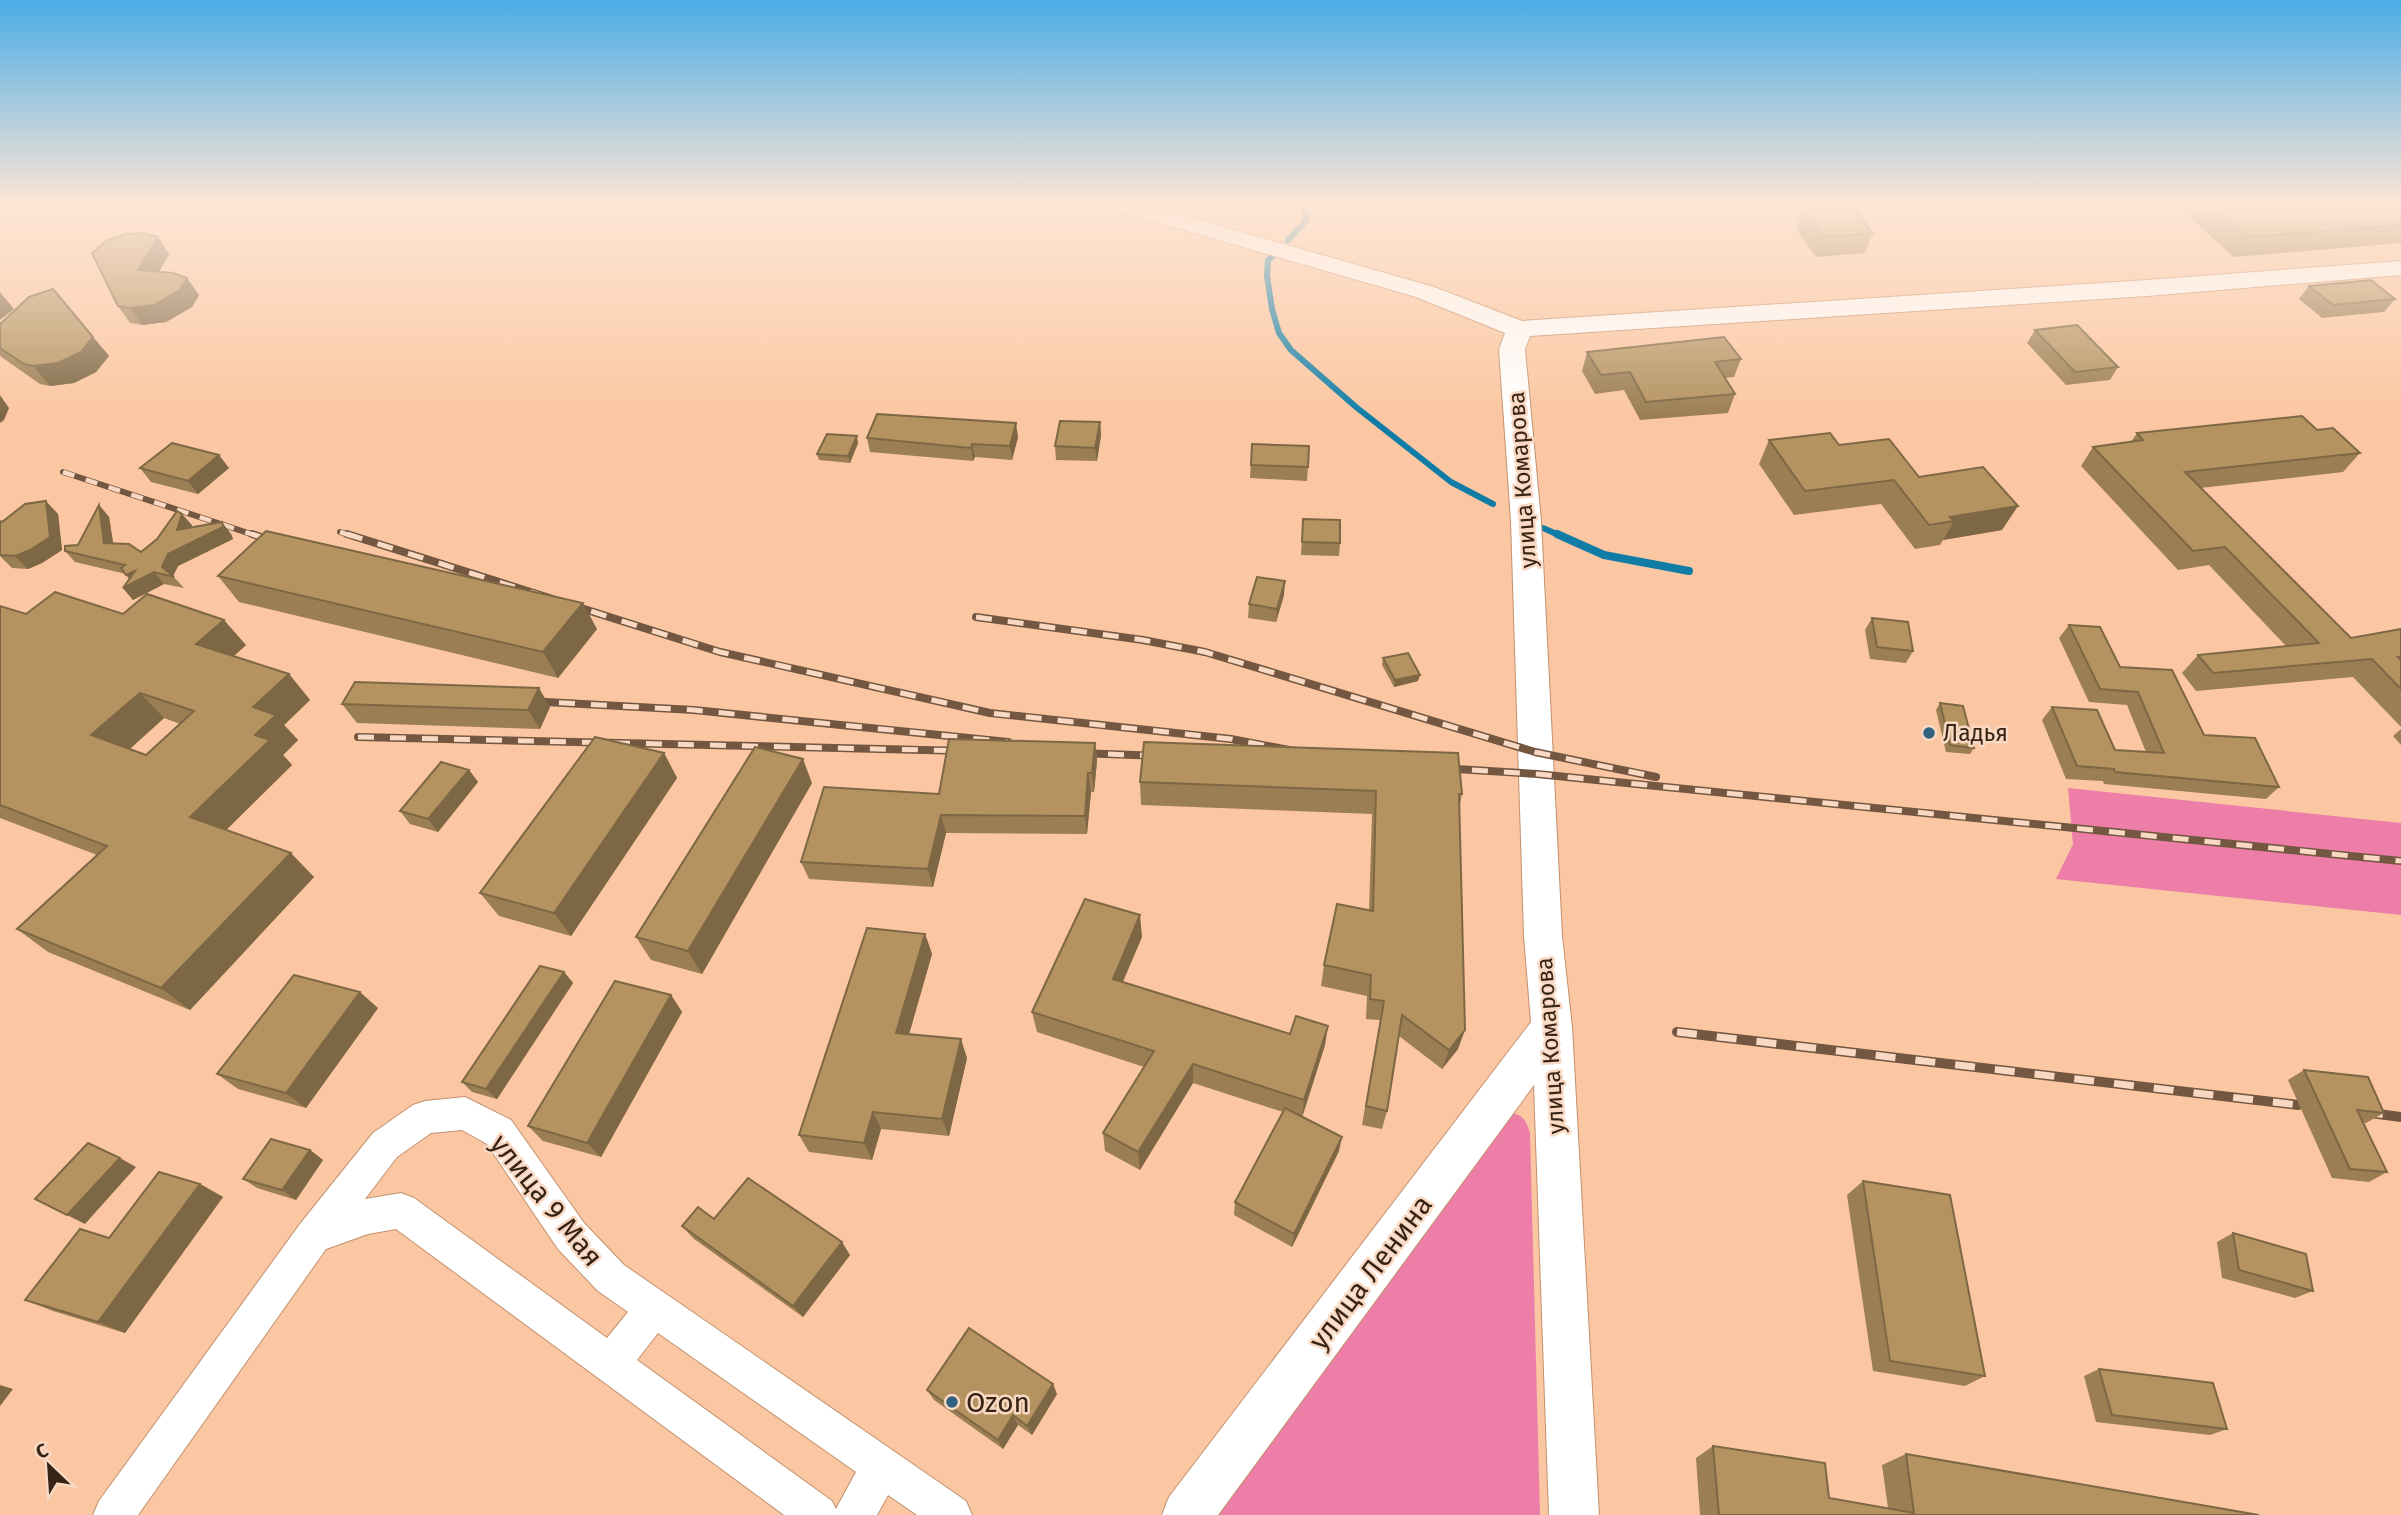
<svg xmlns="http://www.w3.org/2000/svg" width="2401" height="1515" font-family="'Fira Sans',sans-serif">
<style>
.green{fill:#ec7ea8}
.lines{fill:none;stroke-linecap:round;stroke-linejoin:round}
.stream-far1{stroke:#117da7;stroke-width:6}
.stream{stroke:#117da7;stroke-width:8}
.minor-casing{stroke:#c2916d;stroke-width:2}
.tertiary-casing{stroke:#c2916d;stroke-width:2}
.minor{fill:#fff;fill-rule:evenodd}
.tertiary{fill:#fff;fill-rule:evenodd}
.rail-far2-casing{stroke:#745741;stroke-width:6}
.rail-far1-casing{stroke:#745741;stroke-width:8}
.rail-casing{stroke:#745741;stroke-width:10}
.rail-far2{stroke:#f9d9c3;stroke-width:4.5;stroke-dasharray:12;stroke-linecap:butt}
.rail-far1{stroke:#f9d9c3;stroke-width:5;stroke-dasharray:16;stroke-linecap:butt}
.rail{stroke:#f9d9c3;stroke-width:7;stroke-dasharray:20;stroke-linecap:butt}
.wall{fill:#9b7e53;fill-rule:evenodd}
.shaded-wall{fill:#7e6744}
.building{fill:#b49361;stroke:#7e6744;stroke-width:2;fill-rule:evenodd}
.poi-dot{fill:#306280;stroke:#f9d9c3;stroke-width:2.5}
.labels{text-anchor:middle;stroke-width:5;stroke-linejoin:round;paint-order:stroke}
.street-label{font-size:23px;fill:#372415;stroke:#f9d9c3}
.poi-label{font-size:23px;fill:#372415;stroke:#f9d9c3;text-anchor:start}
.near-street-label{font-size:28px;fill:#372415;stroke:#f9d9c3}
.near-poi-label{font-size:28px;fill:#372415;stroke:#f9d9c3;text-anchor:start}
</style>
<rect width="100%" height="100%" fill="#fbc7a2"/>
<g class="green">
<path d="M2068,788L2401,823V915L2056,879L2073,844Z"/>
<path d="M1504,1113C1521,1113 1525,1117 1530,1133L1540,1515H1217Z"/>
</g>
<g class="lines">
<g class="stream-far1">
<path d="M1288,240L1306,221L1305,205"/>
<path d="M1273,256L1268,260L1267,276L1272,309L1279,333L1291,350L1356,407L1451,482L1493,504"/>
<path d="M1543,528L1561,536"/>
</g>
<path class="stream" d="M1557,534L1604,555L1689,571"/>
<defs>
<path id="minor" d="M465,1097L511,1120L584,1223L624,1265L966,1501L972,1515H917L888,1495L877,1515H784L396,1229L368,1234L326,1249L138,1515H93L99,1501L300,1224L373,1133L413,1105L425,1101ZM462,1130L487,1144L558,1249L598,1291L628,1312L607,1338L414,1198L401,1193L365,1199L397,1157L431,1133ZM658,1333L856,1472L836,1509L832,1501L637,1360Z"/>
<path id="tertiary" d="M1111,205H1147L1434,287L1522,321L2147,280L2401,261V275L2147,296L1530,336L1525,349L1541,521L1562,936L1572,1027L1599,1515H1549L1534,1085L1218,1515H1162L1169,1497L1531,1022L1524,936L1511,521L1499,349L1505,333L1416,297L1115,210Z"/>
</defs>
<use href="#minor" class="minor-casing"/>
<use href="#tertiary" class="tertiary-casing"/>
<use href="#minor" class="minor"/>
<use href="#tertiary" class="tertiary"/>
<defs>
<g id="rail-far2">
<path d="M63,472L257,536"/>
<path d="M340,532L352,536"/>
</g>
<g id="rail-far1">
<path d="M252,534L279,543"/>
<path d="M347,534L720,652L990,713L1231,739L1289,750"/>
<path d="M976,617L1143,640L1205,652L1535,752L1656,777"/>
<path d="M527,701L694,710L1008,742"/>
<path d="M358,737L967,751"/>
<path d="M1076,753L1163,756"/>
<path d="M1440,768L1537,774L2401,861"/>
</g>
<g id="rail">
<path d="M1677,1032L2298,1105"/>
<path d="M2363,1112L2401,1117"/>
</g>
</defs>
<use href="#rail-far2" class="rail-far2-casing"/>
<use href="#rail-far1" class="rail-far1-casing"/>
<use href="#rail" class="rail-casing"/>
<use href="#rail-far2" class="rail-far2"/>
<use href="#rail-far1" class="rail-far1"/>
<use href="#rail" class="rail"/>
</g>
<g class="wall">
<path d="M2176,205H2393L2401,211V243L2234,257Z"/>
<path d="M1803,210L1873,233L1865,253L1816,257L1796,229Z"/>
<path d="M158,237L169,254L159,272L199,295L192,307L166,322L142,325L130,323L118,306Z"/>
<path d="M2309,286L2395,299L2384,312L2322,318L2299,299Z"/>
<path d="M0,324L93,337L109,356L96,372L74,383L50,386L40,384L0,356Z"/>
<path d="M2035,330L2118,367L2110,380L2066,385L2027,343Z"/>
<path d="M1587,352L1741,359L1734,377L1725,378L1735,394L1728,413L1640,420L1624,390L1595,394L1582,371Z"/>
<path d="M1100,422L1101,435L1097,461L1056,460L1055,446Z"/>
<path d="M2317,430L2360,453L2343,472L2200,488L2351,638L2401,629V727L2353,677L2196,691L2182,673L2198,655L2286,646L2209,565L2178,570L2081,466L2093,447L2131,442L2137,433Z"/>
<path d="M1018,437L1012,460L975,457L973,461L870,452L867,438Z"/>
<path d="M1769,440L1839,445L1919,477L2002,530L1943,540L1940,545L1915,549L1881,504L1794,515L1759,464Z"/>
<path d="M858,443L850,463L819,460L817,454Z"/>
<path d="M1252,444L1308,467L1307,481L1250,478Z"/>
<path d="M140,468H229L198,494L151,482Z"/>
<path d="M99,505L109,517L113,543L141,552L192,525L191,527L231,534L233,539L178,566L173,576L184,588L164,584L133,600L123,588L129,579L126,574L75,562L65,551L78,545Z"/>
<path d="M58,514L62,550L42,563L28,569L12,568L0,556V521L2,522Z"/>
<path d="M1303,519L1340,543L1339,556L1301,555Z"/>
<path d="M218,576L597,629L558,678L239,602Z"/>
<path d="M1284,595L1276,622L1248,618L1249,604Z"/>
<path d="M0,606L26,614H123L246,645L234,656L289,674L310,700L284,725L298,740L283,755L292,765L226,830L314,877L190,1010L48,952L17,929L97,855L0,818ZM164,718L180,724L146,755L130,749Z"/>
<path d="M1872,618L1913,651L1906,663L1870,659L1865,630Z"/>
<path d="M2069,625L2204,735L2279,787L2266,799L2104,784L2103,781L2066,779L2042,720L2052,707L2115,750L2146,752L2127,705L2089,702L2059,638Z"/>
<path d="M1383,658L1418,681L1394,687L1382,665Z"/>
<path d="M1940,703L1974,748L1970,754L1946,752L1936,710Z"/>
<path d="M342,704L550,707L540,729L357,723Z"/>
<path d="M2401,729V745L2393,736Z"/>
<path d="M1095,743L1097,761L1094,792H1091L1087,834L946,833L933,887L809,879L801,862L939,794Z"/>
<path d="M664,753L677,778L571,936L499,916L480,893Z"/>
<path d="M469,770L478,782L438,832L410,824L400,811Z"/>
<path d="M1140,782L1462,794L1460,804L1458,1049L1442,1069L1399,1036L1387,1111L1382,1129L1362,1125L1380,1020L1366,1019L1367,996L1321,986L1324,965L1369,910L1372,814L1141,805Z"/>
<path d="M812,783L702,974L651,960L636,937Z"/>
<path d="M925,934L932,954L909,1034L967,1058L949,1136L881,1129L872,1160L809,1152L799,1135Z"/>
<path d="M1142,937L1123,982L1325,1045L1302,1116L1339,1151L1292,1247L1234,1215L1235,1202L1283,1112L1193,1083L1140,1170L1105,1151L1103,1133L1144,1067L1037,1032L1032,1012Z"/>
<path d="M564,972L573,983L497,1099L472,1092L462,1082Z"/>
<path d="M671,995L682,1012L601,1157L543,1141L528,1126Z"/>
<path d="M378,1008L306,1108L238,1089L217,1074Z"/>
<path d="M2304,1070L2384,1113L2366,1123L2363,1122L2387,1172L2369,1182L2332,1178L2288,1080Z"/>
<path d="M310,1150L323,1160L296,1200L257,1188L243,1179Z"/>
<path d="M1863,1181L1985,1376L1965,1386L1873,1371L1847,1195Z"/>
<path d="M200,1184L223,1197L125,1333L53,1311L25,1300L109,1238Z"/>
<path d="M714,1219L850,1255L803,1317L694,1239L682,1226Z"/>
<path d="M2233,1233L2313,1291L2295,1298L2222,1278L2217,1242Z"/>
<path d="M2099,1369L2227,1429L2210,1435L2096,1422L2084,1376Z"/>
<path d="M927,1390L1057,1394L1032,1435L1018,1425L1003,1449L934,1400Z"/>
<path d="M1713,1446L1829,1498L1888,1508L1882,1465L1906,1454L2259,1515H1700L1696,1458Z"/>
</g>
<g class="shaded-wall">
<path d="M158,237L169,254L150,287L138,270Z"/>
<path d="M187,278L199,295L192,307L166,322L142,325L130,308Z"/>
<path d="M0,292L14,309L0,320Z"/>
<path d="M93,337L109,356L96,372L74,383L50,386L33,366Z"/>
<path d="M0,395L9,408L4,420L0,423Z"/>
<path d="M1100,422L1101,435L1097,461L1095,448Z"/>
<path d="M1016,423L1018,437L1012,460L1010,446Z"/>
<path d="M857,436L858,443L850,463L848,456Z"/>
<path d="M972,444L975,457L973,461L971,448Z"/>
<path d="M219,455L229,468L198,494L188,481Z"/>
<path d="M46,501L58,514L62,550L42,563L28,569L15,556Z"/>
<path d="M99,505L109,517L115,555L104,543Z"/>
<path d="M2018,506L2002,530L1943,540L1954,521L1950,517Z"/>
<path d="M182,514L192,525L186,542L177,530Z"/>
<path d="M222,522L231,534L233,539L178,566L173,576L162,567L168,554Z"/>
<path d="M135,571L154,572L164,584L133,600L123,588L133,583L126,575Z"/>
<path d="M1285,581L1284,595L1276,622L1277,609Z"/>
<path d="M583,603L597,629L558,678L543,652Z"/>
<path d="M224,620L246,645L219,669L196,644Z"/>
<path d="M289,674L310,700L284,725L298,740L283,755L292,765L215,841L190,817L255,735L253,707Z"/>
<path d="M1420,675L1418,681L1394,687L1395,680Z"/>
<path d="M539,688L550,707L540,729L528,710Z"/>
<path d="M140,693L164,718L117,760L91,735Z"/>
<path d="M1095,743L1097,761L1094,792L1092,773Z"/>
<path d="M664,753L677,778L571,936L554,913Z"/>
<path d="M803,759L812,783L702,974L688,951Z"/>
<path d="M469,770L478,782L438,832L428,819Z"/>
<path d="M1088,773L1091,792L1087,834L1085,816Z"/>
<path d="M941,815L946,833L933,887L928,869Z"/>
<path d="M291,853L314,877L190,1010L161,988Z"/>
<path d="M1140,915L1142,937L1115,999L1113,979Z"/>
<path d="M925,934L932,954L904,1052L896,1033Z"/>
<path d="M564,972L573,983L497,1099L486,1089Z"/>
<path d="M360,992L378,1008L306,1108L286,1093Z"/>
<path d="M671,995L682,1012L601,1157L587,1143Z"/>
<path d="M1328,1026L1325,1045L1302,1118L1304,1100Z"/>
<path d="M1465,1030L1458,1049L1442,1069L1449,1050Z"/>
<path d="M961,1039L967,1058L949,1136L942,1119Z"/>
<path d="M1193,1064V1083L1140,1170L1138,1152Z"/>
<path d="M873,1112L881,1129L872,1160L864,1143Z"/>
<path d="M1342,1137L1339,1151L1292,1247L1294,1234Z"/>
<path d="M310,1150L323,1160L296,1200L282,1190Z"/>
<path d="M120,1158L136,1167L85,1224L67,1215Z"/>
<path d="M200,1184L223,1197L125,1333L98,1322Z"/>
<path d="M842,1242L850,1255L803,1317L793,1306Z"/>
<path d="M1053,1384L1057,1394L1032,1435L1027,1426Z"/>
<path d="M0,1385L13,1389L0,1406Z"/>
<path d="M1013,1415L1018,1425L1003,1449L998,1440Z"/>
</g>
<g class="building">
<path d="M2210,205H2393L2401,211V225L2248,237Z"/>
<path d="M1851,206L1873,233L1824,237L1803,210Z"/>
<path d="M144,233L158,237L138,270L173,273L187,278L180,290L154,305L130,308L118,306L92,253L106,241L126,234Z"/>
<path d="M2371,280L2395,299L2333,305L2309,286Z"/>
<path d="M53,289L93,337L81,352L58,363L33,366L24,364L0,348V324L29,297Z"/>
<path d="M2077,325L2118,367L2075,372L2035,330Z"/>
<path d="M1724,337L1741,359L1715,362L1735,394L1646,402L1630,372L1601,375L1587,352Z"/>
<path d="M877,414L1016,423L1010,446L972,444L971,448L867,438Z"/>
<path d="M2302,416L2317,430L2333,428L2360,453L2185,472L2351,638L2401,629V657H2398L2401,660V689L2372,659L2213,673L2198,655L2319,643L2225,547L2193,551L2093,447L2143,440L2137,433Z"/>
<path d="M1060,421L1100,422L1095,448L1055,446Z"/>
<path d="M1830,433L1839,445L1889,439L1919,477L1983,467L2018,506L1950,517L1954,521L1929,525L1894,480L1805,491L1769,440Z"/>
<path d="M827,434L857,436L848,456L817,454Z"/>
<path d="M172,443L219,455L188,481L140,468Z"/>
<path d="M1252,444L1309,446L1308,467L1251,465Z"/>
<path d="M46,501L50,537L30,550L15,556L0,555V521L2,522L25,504Z"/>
<path d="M99,505L104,543L129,544L141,552L157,539L177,511L182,514L177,530L222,522L223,527L168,554L162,567L174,577L154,572L123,588L135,571L126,575L121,568L125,565L65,551V546L78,545Z"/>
<path d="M1303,519L1340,520V543L1302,542Z"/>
<path d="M266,531L583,603L543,652L218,576Z"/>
<path d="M1257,577L1285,581L1277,609L1249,604Z"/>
<path d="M55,592L123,614L147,594L224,620L196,644L289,674L253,707L276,715L255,735L270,740L190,817L291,853L161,988L17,929L107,846L0,805V606L26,614ZM140,693L194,711L146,755L91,735Z"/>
<path d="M1872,618L1908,622L1913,651L1877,647Z"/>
<path d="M2069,625L2100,627L2120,667L2172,670L2204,735L2255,738L2279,787L2115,772L2114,769L2077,766L2052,707L2097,710L2115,750L2164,753L2138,692L2100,689Z"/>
<path d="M1408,653L1420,675L1395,680L1383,658Z"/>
<path d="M355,682L539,688L528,710L342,704Z"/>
<path d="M1940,703L1963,706L1974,748L1950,745Z"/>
<path d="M595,737L664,753L554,913L480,893Z"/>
<path d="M949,739L1095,743L1092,773H1088L1085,816L941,815L928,869L801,862L824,787L939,794Z"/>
<path d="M1144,742L1458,753L1462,794H1459L1465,1030L1449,1050L1402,1015L1387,1111L1366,1106L1384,1001L1370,999L1371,975L1324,965L1337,904L1373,911L1376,791L1140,782Z"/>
<path d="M755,747L803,759L688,951L636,937Z"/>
<path d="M441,762L469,770L428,819L400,811Z"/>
<path d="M1085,899L1140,915L1113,979L1290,1034L1296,1016L1328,1026L1304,1100L1193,1064L1138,1152L1103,1133L1154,1051L1032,1012Z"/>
<path d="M867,928L925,934L896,1033L961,1039L942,1119L873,1112L864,1143L799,1135Z"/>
<path d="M540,966L564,972L486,1089L462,1082Z"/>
<path d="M294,975L360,992L286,1093L217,1074Z"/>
<path d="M615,981L671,995L587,1143L528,1126Z"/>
<path d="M2304,1070L2368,1077L2384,1113L2357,1110L2387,1172L2350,1169Z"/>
<path d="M1285,1108L1342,1137L1294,1234L1235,1202Z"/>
<path d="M271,1139L310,1150L282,1190L243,1179Z"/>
<path d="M88,1143L120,1158L67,1215L35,1199Z"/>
<path d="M159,1172L200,1184L98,1322L25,1300L80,1229L109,1238Z"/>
<path d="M748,1178L842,1242L793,1306L682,1226L698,1207L714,1219Z"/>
<path d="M1863,1181L1950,1195L1985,1376L1890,1361Z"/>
<path d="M2233,1233L2306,1254L2313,1291L2239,1270Z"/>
<path d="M969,1328L1053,1384L1027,1426L1013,1415L998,1440L927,1390Z"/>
<path d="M2099,1369L2213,1383L2227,1429L2112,1415Z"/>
<path d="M1713,1446L1825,1463L1829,1498L1914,1513L1906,1454L2259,1515H1719Z"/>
</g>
<linearGradient id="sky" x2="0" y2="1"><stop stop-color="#4bade7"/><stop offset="0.49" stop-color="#fde6d5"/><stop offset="1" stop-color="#fde6d5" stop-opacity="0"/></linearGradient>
<rect width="2401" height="417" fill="url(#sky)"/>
<g class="poi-dot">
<circle cx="1929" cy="733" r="7"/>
<circle cx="952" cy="1402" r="7"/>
</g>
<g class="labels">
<g class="street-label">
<text transform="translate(1522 480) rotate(-94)" y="8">улица Комарова</text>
<text transform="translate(1550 1046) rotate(-94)" y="8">улица Комарова</text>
</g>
<g class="poi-label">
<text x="1943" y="741">Ладья</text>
</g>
<g class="near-street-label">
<text transform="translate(547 1200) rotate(51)" y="10">улица 9 Мая</text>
<text transform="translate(1370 1272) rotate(-53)" y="10">улица Ленина</text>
</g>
<g class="near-poi-label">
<text x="966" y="1412">Ozon</text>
</g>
</g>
<g transform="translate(49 1466) rotate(335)" stroke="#f9d9c3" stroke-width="5" paint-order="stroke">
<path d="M0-5L12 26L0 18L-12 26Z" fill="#372415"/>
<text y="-10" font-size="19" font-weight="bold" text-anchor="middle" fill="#372415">С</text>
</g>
</svg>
